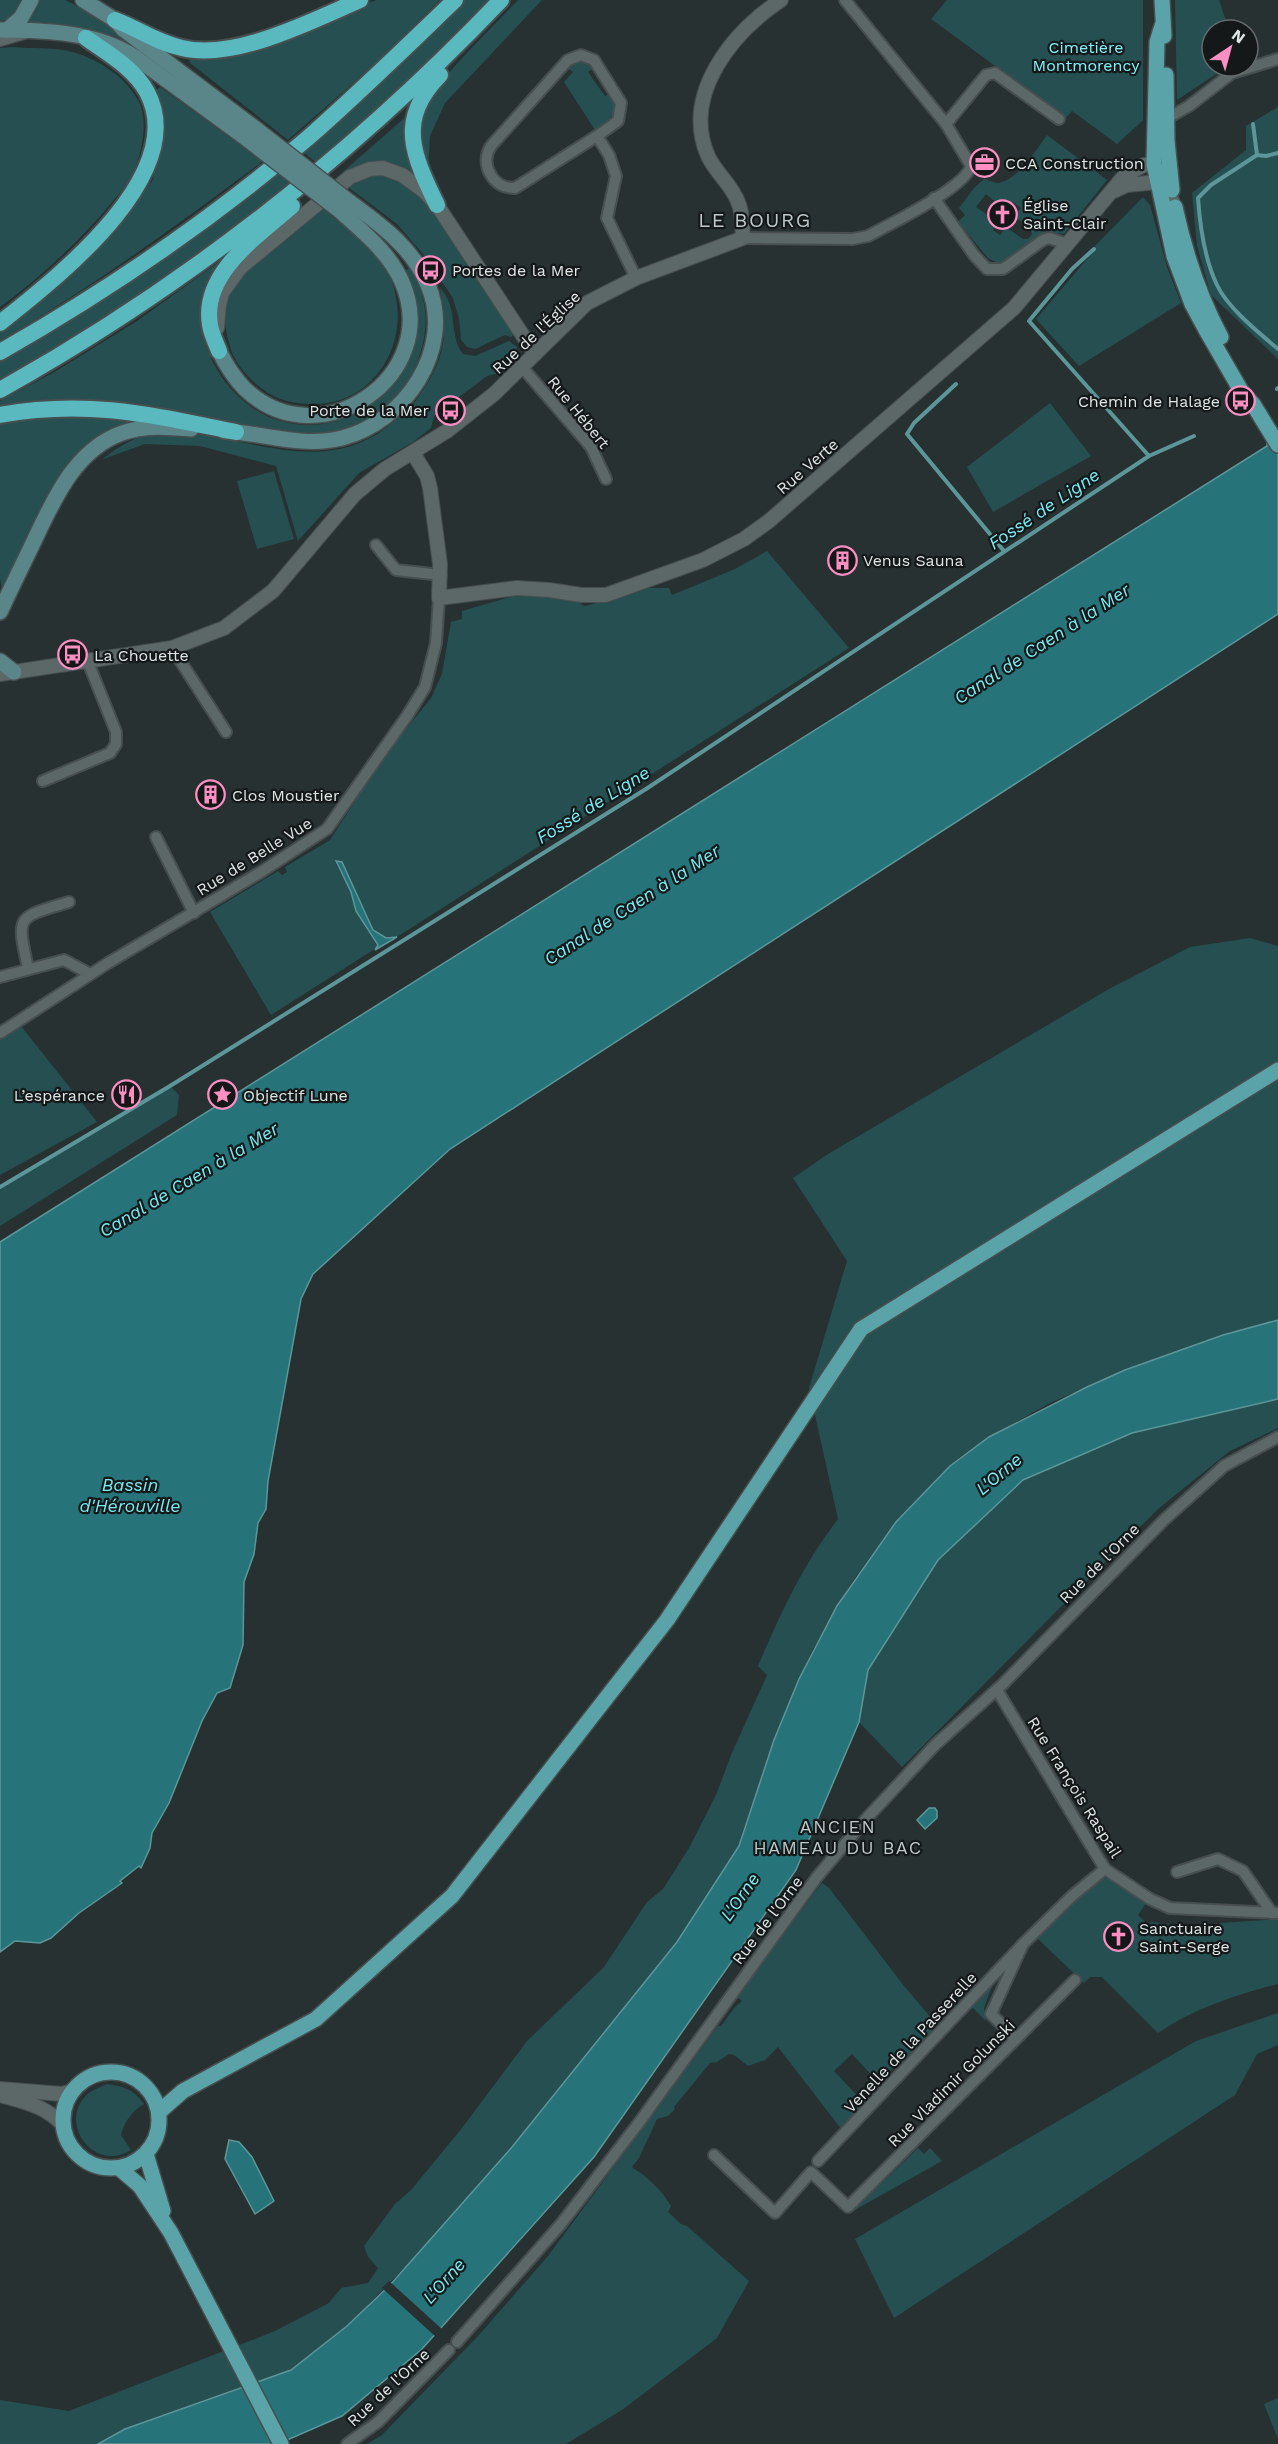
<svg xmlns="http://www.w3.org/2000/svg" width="1278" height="2444" font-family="'Work Sans',sans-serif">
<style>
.green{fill:#254f51;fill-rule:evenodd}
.water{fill:#267479;stroke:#5d9699;stroke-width:1.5}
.pier{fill:#273132}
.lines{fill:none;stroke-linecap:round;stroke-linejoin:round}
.stream{stroke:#5d9699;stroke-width:4}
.minor-casing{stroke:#464e4f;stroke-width:14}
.tertiary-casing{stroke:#464e4f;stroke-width:16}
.secondary-casing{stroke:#464e4f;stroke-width:18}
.primary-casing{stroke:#464e4f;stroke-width:18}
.trunk-casing{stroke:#464e4f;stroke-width:20}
.minor{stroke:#5c6768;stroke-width:10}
.tertiary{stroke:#5c6768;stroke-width:14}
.secondary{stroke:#5b8689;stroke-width:15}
.primary{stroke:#5aa4a9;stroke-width:15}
.trunk{stroke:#5ab8bf;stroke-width:16}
.secondary-bridge-casing{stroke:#464e4f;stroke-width:18;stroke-linecap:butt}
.secondary-bridge{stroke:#5b8689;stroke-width:15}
.labels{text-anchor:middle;stroke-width:4.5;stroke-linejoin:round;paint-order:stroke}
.park-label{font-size:16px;fill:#82f3fb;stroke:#141819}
.poi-label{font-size:16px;fill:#dee5e5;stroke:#141819;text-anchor:start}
.street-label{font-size:16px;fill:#dee5e5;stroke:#141819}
.water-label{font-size:18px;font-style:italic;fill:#7aebf3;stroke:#141819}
.neighbourhood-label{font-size:18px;letter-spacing:1.5px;fill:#bcc9c9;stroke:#141819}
.quarter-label{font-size:20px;letter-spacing:1.5px;fill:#bcc9c9;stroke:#141819}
</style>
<rect width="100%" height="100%" fill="#273132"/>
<g class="green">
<path d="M0,0H20V6L8,20L0,21Z"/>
<path d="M40,0H65L75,5L110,27L173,76L117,37L78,27L25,22L35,12Z"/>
<path d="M376,0H440L375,64L288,140L190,63L189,57C242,66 327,22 376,0Z"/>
<path d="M465,0H491L401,89L318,164L302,151L403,61Z"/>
<path d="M518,0H542L445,103L430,136L428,172C421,157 417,134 420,118C425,90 496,24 518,0Z"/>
<path d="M947,0H1143V120L1117,144L1072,111L1066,118L931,19Z"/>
<path d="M1175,0H1219L1229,30H1212V66H1228L1177,100Z"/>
<path d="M13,47C31,49 51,47 68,51C95,57 124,75 138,100C150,121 141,159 130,179C126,187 119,194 113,201C81,240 41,277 0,307V48Z"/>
<path d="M582,61L594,68L588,72L605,96L611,93C621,111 611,120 595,130L564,82L573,72L568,68L573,63Z"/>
<path d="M160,87L263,161C178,225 92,287 0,341V331L123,218L152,181L159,156L163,120L156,90Z"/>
<path d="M1278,107V359L1211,295L1197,246L1192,193L1246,150V126Z"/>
<path d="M409,114L419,178L404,171L339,180L336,178Z"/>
<path d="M1047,135L1107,180L1064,234L1048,232L1035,237L1029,246L1009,259L998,263L988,258L958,222L965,215L959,208L974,188L984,179C989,180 994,183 998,183C1017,181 1037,149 1047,135ZM986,194L1005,210L1013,202L1021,208L1014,217L1024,223L1029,218L1035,222L1030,229L1032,234L1028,239H1023L1006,227L1000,235L993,230L998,222L976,207Z"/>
<path d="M378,170L398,175L435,209L514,334L511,337L505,335L475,349L467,347L461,340L459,319L453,298L423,254L397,224L344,184Z"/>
<path d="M278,173L292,184L179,271L110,316L0,382V360Z"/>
<path d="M1143,197L1150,205L1167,267L1181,303L1079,366L1036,319L1094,251V247Z"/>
<path d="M322,207C346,227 375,247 389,275C416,335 378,407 309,404C288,403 272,398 256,384C243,372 233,360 229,343C225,328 221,309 229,294C250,259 291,233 322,207Z"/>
<path d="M227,256C222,270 204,313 203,325C203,345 215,369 227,384C307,483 461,386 406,270L410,268C429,301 430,327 417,363C410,382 395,400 378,412C369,417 360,424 350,428C312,442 267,430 229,423C211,420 193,418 175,413C162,410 149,405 135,403C90,398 45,399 0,409V401L56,371L137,321Z"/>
<path d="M440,288C459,307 448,335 463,354L475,356L509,341L517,347V355L503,372L487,376L434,416L431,428L413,442L359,473L298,541L276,466L200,446L145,444L101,460C116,449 129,439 148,435C229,421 314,487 391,424C400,416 410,409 417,399C446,359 448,336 440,288Z"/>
<path d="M1050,403L1091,456L993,512L967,467Z"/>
<path d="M85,416L131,420V423C124,426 115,427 109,430C53,458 28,539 3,593L0,579V424L37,417Z"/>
<path d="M274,471L294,539L257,549L237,481Z"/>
<path d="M767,551L849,648L397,937L386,938L373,930L342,862H335L351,892L356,911L378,947L271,1015L210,912L278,871L282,875L287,872L285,867L330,840L385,755L431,698L442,674L451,622L462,619V611L513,596H542L580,601L582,605L585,606L625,596L649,588H669L672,595L735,569Z"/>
<path d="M1250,938L1278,946V1320L1223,1335L1125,1370L1048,1404L989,1437L959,1458L896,1522L852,1582L812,1651L774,1740L739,1846L677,1942L512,2147L419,2253L347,2326L291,2370L125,2429L98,2444H0V2400L69,2411L275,2331L329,2303L341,2288L368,2283L378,2268L368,2257L364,2246L395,2204L411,2190L462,2128L527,2041L604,1967L647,1902L663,1889L689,1848L716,1795L731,1755L767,1675L758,1666C780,1614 803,1564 838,1519L809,1388L847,1261L793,1178L828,1154L1109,989L1190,947Z"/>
<path d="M21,1026L97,1122L0,1175V1039Z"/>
<path d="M170,1086L179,1095L177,1115L0,1226V1189Z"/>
<path d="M1278,1399V1428L1230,1451L1158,1509L902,1767L859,1722L868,1670L938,1560L1023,1481L1132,1433Z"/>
<path d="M1107,1878L1146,1903L1138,1915L1148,1925L1151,1922L1175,1925L1192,1933L1221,1923L1278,1919V1984C1237,1994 1193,2009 1158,2033L1102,1977H1090L1084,1983L1036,1937C1052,1921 1085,1879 1107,1878Z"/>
<path d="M822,1883L829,1888L904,1986L938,2026L904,2064L899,2061L879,2083L852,2054L834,2071L867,2106L842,2130L778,2047L765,2060L748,2066L734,2055L729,2054L717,2062L710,2063L674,2107L675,2109L668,2116L657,2119L639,2158L632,2167C647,2177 662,2190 671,2206L668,2212L681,2224L687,2226L749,2281L717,2338L622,2410L566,2444H367L382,2435L479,2335L548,2256L718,2026H721L735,2007L742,2001L736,1996Z"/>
<path d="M993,1983L984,2008L986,2021L970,2005Z"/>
<path d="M1278,2013V2045L1257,2054L1235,2095L894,2318L855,2239L1196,2041Z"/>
<path d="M107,2084C124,2086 134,2090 144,2104C133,2110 124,2122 121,2135L131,2150C125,2153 119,2156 113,2156C85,2157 65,2122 83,2099C89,2091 98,2088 107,2084Z"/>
<path d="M918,2148L924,2154L930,2148L942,2161L853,2211Z"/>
<path d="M1278,2398V2439L1264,2404Z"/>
</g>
<g class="water">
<path d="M1278,433V614L450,1149L313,1274L301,1299L268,1481L266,1509L258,1523L254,1554L244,1582L243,1645L230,1688L217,1693L202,1721L169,1803L152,1833L150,1848L141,1868L139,1866L120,1881L122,1883L79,1913L51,1938L40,1943L15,1941L0,1952V1242L1267,446V440Z"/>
<path d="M336,861L342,862L373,930L386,938L397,937L375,950L378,945L356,911L351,892Z"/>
<path d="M1278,1320V1399L1132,1433L1023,1480L938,1560L868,1670L859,1722L796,1870L594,2157L422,2349L342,2416L278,2444H98L125,2429L291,2370L347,2326L390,2285L512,2147L677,1942L739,1846L774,1740L799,1679L837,1606L896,1522L950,1466L989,1437L1087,1387L1125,1370L1223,1335Z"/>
<path d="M929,1808H935L937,1811V1818L925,1829L917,1820Z"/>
<path d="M229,2140L239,2142L252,2157L274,2201L255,2214L225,2159Z"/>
</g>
<path class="pier" d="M389,2281L443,2330L436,2337L382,2288Z"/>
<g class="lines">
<g class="stream">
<path d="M1253,124L1257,155"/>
<path d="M1278,153L1266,156L1257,155L1211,185L1198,198C1200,227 1204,258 1217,285C1227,307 1259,333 1278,349"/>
<path d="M1094,249L1072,269L1029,321L1149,456"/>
<path d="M956,384L914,423L907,434L1004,551"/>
<path d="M1277,389L1278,388"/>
<path d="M0,1187L170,1086L646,789L1149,456L1194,436"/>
</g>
<defs>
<g id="minor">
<path d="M1166,119L1189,106L1232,73L1278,59"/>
<path d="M946,124L986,75L995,73L1059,119"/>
<path d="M597,136L515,188C493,189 479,164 491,146L568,60L581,55L594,60L621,103L618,121L597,136L609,155L616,176L607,218L636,278"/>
<path d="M934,198L974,255L987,269H1003L1043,240L1049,238L1067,244"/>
<path d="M743,238L853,239L868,236C890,224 965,188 971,166L946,124L845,0"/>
<path d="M522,367L591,447L606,479"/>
<path d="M376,545L396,570L441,575"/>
<path d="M172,648L226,732"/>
<path d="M43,781L110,753L116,744V732L88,662"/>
<path d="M156,837L194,913"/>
<path d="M28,968C16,914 17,918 69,902"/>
<path d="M0,977L64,960L90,974"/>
<path d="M0,1033L108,963L261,872L327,829L407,716L425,687L436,643L439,598"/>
<path d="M997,1690L1105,1869L1150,1899L1170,1908L1278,1913"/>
<path d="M1177,1872L1218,1859L1243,1871L1272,1913"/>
<path d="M1016,2039L991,2014L1023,1944L1072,1896L1105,1869"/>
<path d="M714,2155L775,2213L811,2172L848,2207L1075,1980"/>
<path d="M818,2161L1023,1944"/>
<path d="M457,2342L561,2224L638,2124L817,1877L866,1819L935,1745L1003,1684L1164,1520L1224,1466L1278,1437"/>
<path d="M347,2444L378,2422L449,2350"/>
</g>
<g id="tertiary">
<path d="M0,39L24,32"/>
<path d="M1114,191L1127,185L1157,182L1163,172"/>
<path d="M217,328L219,305L222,293L240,268L350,177L370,169L383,168L402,175L424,191L437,205L535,354"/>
<path d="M413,453L427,476L430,488L440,564L439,598L517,588L549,590L581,595H606L703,560L744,539L769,521L1014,308L1125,175L1144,165L1154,164L1175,207"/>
<path d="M0,674L172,648L224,628L273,591L355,494L385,469L447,431L494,394L587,303L636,278L743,238C742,227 743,212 738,202C732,185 715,172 708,156C681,94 733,32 781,0"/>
<path d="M0,2089L62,2094L73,2091"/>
<path d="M0,2095C24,2102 46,2106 63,2125"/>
</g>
<g id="secondary">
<path d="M83,0L115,20L123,29L256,129"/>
<path d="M0,30C45,30 97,32 135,57L247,139"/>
<path d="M7,30L21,18L31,0"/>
<path d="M219,351C226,365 234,378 245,389C319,460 443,376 402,282C389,252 363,232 339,210"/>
<path d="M224,431C264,433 301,448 342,438C405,422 455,349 428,285C412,246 379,224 347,200"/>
<path d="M0,612C11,588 23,564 34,541C54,499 75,450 122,433C144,425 168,427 191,429"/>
<path d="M0,661L14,672"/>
</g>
<g id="primary">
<path d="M1162,0L1164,36"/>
<path d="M1162,26L1157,42L1154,164L1174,256L1192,304L1206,330L1243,394L1253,404L1278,445"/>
<path d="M1166,75L1167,141L1172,190"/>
<path d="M1175,207C1185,253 1199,296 1221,337"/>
<circle cx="111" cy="2120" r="48"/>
<path d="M159,2112L183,2091L316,2019L452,1896L667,1620L861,1329L1278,1070"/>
<path d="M146,2154L163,2211"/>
<path d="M119,2168L140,2186L171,2233L281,2444"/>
</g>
<g id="trunk">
<path d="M115,20C139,29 155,42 182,48C234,61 312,21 360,0"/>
<path d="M437,205C413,155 396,120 440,75"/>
<path d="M0,323C55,279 191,175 147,92C134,68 107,53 86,38"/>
<path d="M219,351C216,343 211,333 210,325C201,273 258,236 292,206"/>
<path d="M0,352C109,290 214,218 309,137C359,93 407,46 455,0"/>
<path d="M0,390C186,286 354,154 501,0"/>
<path d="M0,415C87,399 152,415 236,432"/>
</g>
</defs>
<use href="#minor" class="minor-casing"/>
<use href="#tertiary" class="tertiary-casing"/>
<use href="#secondary" class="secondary-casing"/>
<use href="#primary" class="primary-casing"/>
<use href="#trunk" class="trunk-casing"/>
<use href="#minor" class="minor"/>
<use href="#tertiary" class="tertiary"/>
<use href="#secondary" class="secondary"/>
<use href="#primary" class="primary"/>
<use href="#trunk" class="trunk"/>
<defs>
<g id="secondary-bridge">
<path d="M256,129L347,200"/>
<path d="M247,139L339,210"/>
</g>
</defs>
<use href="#secondary-bridge" class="secondary-bridge-casing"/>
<use href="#secondary-bridge" class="secondary-bridge"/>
</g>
<defs>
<symbol id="office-ring" viewBox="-11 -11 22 22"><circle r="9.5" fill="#141819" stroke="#fc8fc2" stroke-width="1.5"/><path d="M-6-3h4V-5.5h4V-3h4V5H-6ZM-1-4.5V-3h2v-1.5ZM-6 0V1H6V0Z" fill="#fc8fc2"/></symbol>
<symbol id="church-ring" viewBox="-11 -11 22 22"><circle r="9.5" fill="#141819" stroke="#fc8fc2" stroke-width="1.5"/><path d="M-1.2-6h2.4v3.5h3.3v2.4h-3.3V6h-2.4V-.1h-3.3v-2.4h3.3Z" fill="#fc8fc2"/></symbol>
<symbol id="bus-ring" viewBox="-11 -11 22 22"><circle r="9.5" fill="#141819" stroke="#fc8fc2" stroke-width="1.5"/><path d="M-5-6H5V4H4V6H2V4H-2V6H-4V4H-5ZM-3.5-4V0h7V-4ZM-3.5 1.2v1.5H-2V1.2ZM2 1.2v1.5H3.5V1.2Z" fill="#fc8fc2"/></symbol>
<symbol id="building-ring" viewBox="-11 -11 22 22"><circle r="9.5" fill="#141819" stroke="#fc8fc2" stroke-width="1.5"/><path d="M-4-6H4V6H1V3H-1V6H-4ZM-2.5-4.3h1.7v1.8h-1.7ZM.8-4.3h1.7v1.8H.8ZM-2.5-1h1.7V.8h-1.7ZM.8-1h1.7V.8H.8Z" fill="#fc8fc2"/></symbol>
<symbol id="restaurant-ring" viewBox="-11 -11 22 22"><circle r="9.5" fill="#141819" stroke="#fc8fc2" stroke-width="1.5"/><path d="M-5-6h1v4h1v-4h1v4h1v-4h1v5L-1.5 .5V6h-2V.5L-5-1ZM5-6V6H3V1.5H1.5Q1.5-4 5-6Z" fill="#fc8fc2"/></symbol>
<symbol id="sight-ring" viewBox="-11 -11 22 22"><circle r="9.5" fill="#141819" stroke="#fc8fc2" stroke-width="1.5"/><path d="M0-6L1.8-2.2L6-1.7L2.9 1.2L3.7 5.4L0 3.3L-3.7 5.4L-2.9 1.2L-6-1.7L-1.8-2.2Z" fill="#fc8fc2"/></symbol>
</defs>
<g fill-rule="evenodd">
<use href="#office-ring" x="968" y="146" width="33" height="33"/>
<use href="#church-ring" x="986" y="198" width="33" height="33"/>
<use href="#bus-ring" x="414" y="254" width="33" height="33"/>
<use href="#bus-ring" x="1224" y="384" width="33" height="33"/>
<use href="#bus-ring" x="434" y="394" width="33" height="33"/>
<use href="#building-ring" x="826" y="544" width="33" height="33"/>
<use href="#bus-ring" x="56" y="638" width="33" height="33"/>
<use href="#building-ring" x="194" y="778" width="33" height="33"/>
<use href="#restaurant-ring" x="110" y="1078" width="33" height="33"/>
<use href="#sight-ring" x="206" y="1078" width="33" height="33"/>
<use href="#church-ring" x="1102" y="1920" width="33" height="33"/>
</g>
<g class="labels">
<g class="park-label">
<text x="1086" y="53">Cimetière<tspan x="1086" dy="18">Montmorency</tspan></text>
</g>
<g class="poi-label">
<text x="1005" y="169">CCA Construction</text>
<text x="1023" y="211">Église<tspan x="1023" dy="18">Saint-Clair</tspan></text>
<text x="452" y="276">Portes de la Mer</text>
<text x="1220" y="407" text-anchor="end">Chemin de Halage</text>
<text x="429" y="416" text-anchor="end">Porte de la Mer</text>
<text x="863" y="566">Venus Sauna</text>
<text x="94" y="661">La Chouette</text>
<text x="232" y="801">Clos Moustier</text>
<text x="105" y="1101" text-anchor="end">L’espérance</text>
<text x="243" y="1101">Objectif Lune</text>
<text x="1139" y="1934">Sanctuaire<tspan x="1139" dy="18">Saint-Serge</tspan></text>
</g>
<g class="street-label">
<text transform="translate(536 332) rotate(-43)" y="6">Rue de l'Église</text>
<text transform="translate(579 412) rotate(51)" y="6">Rue Hébert</text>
<text transform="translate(807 466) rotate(-41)" y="6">Rue Verte</text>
<text transform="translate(254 856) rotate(-32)" y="6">Rue de Belle Vue</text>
<text transform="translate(1099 1563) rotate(-45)" y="6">Rue de l'Orne</text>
<text transform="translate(1075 1787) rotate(58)" y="6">Rue François Raspail</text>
<text transform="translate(767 1920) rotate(-53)" y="6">Rue de l'Orne</text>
<text transform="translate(910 2042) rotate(-47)" y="6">Venelle de la Passerelle</text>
<text transform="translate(951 2083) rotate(-45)" y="6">Rue Vladimir Golunski</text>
<text transform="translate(388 2387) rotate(-43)" y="6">Rue de l'Orne</text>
</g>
<g class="water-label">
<text transform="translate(1044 509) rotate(-34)" y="6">Fossé de Ligne</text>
<text transform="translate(1042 644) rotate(-33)" y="6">Canal de Caen à la Mer</text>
<text transform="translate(593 805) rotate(-32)" y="6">Fossé de Ligne</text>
<text transform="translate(632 905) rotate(-33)" y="6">Canal de Caen à la Mer</text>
<text transform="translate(189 1180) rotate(-31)" y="6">Canal de Caen à la Mer</text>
<text transform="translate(999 1474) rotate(-40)" y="6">L'Orne</text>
<text x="130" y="1491">Bassin<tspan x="130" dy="21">d'Hérouville</tspan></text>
<text transform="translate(740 1897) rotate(-55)" y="6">L'Orne</text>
<text transform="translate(444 2281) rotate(-48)" y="6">L'Orne</text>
</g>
<g class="neighbourhood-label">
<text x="838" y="1833">ANCIEN<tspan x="838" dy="21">HAMEAU DU BAC</tspan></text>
</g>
<g class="quarter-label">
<text x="755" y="227">LE BOURG</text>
</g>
</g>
<g transform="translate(1230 48) rotate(36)"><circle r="28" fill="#141819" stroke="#656a6b" stroke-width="1.5"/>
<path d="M0-4.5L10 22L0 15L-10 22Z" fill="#fc8fc2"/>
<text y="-9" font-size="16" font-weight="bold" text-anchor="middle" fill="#dee5e5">N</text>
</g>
</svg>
